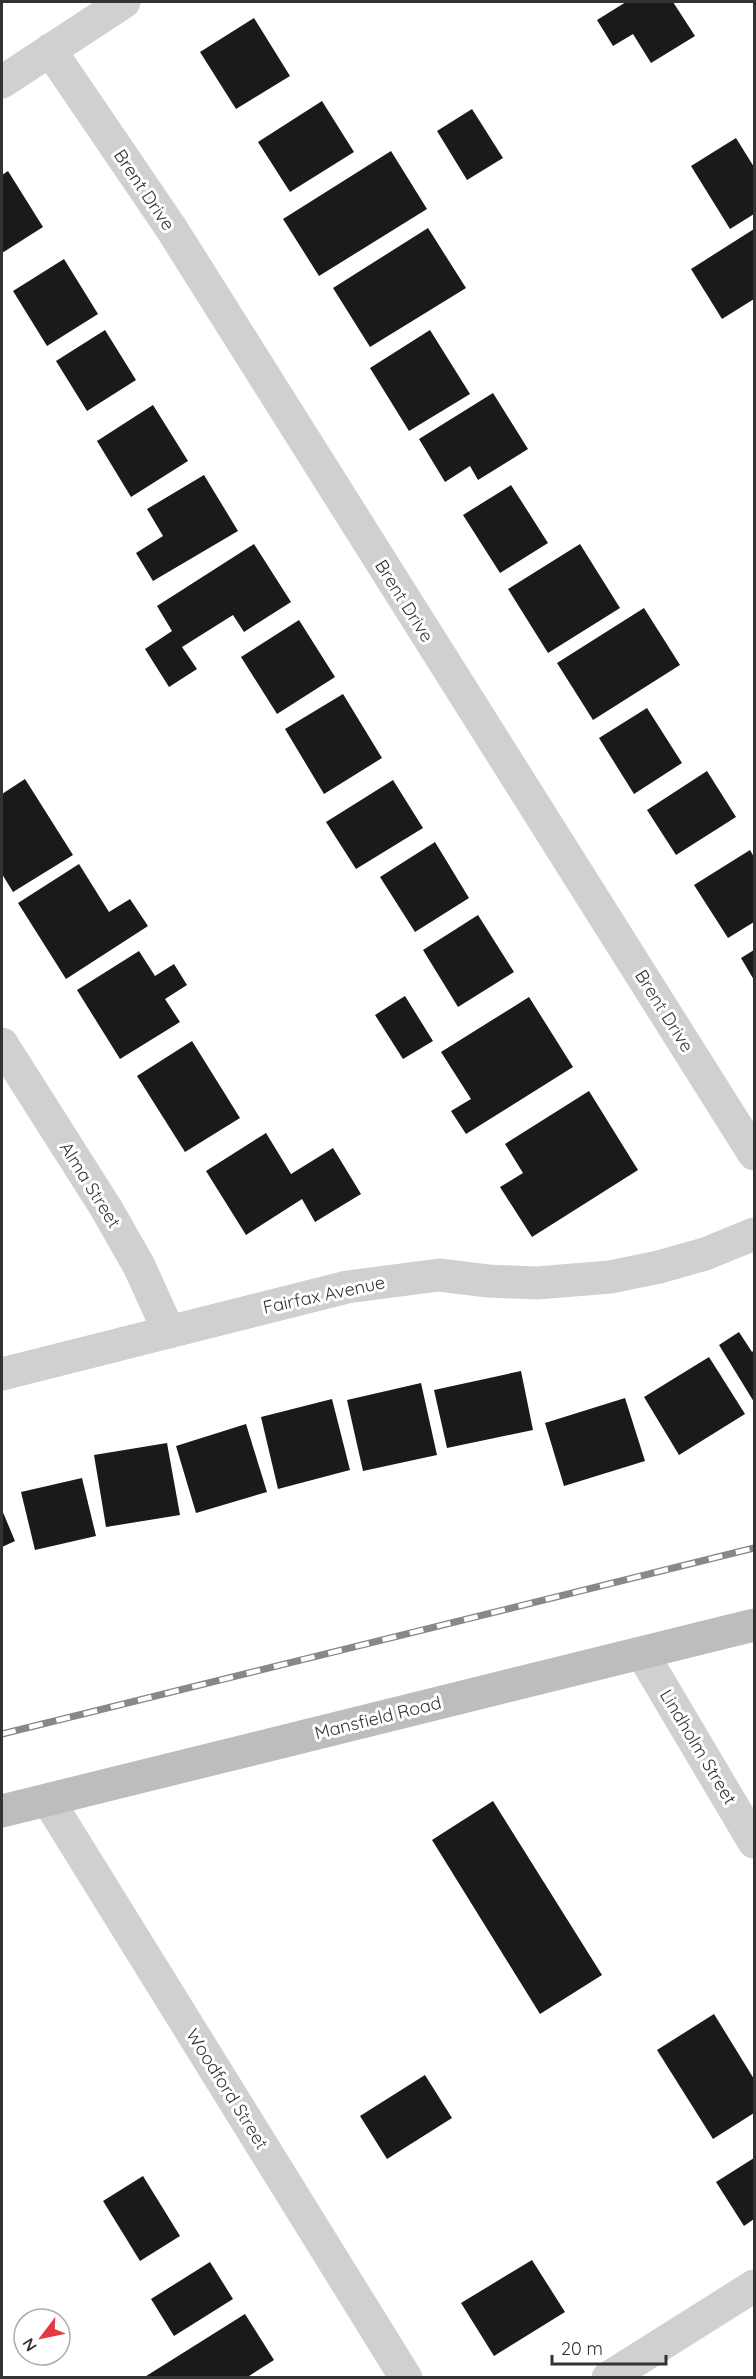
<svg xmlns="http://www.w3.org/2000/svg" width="756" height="2379" font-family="Quicksand,sans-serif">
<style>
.building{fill:#1a1a1a}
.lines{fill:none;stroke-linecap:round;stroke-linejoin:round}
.minor{stroke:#d0d0d0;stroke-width:33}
.secondary{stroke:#bdbdbd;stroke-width:33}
.rail-casing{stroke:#888;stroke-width:7}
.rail{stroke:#fff;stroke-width:4.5;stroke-dasharray:14;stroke-linecap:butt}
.labels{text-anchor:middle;stroke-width:6;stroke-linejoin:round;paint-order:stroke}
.street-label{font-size:18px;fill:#333;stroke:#fff}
</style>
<rect width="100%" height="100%" fill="#fff"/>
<g class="building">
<path d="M626,2H673L695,36L651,63L633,34L613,46L597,20Z"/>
<path d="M254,18L290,76L236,109L200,52Z"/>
<path d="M322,101L354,152L290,192L258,142Z"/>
<path d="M472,109L503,158L467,180L437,131Z"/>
<path d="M736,138L754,167V214L730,229L691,166Z"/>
<path d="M391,151L427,209L319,276L283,219Z"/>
<path d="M8,171L43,227L2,253V175Z"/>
<path d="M428,228L466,288L370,347L333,288Z"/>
<path d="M754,229V299L722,319L691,269Z"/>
<path d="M64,259L98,314L47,346L13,291Z"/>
<path d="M105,330L136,380L87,411L56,361Z"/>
<path d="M430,330L470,394L409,431L370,368Z"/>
<path d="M493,393L528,449L478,480L470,466L445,482L419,439Z"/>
<path d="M153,405L188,461L131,497L97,441Z"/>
<path d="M204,475L238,531L153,581L136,553L163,536L147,509Z"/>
<path d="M511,485L548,543L500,573L463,515Z"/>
<path d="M254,544L291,602L244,632L233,615L182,647L197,669L169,687L145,649L172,631L157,606Z"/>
<path d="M580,544L620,608L548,653L508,589Z"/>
<path d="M644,608L680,665L593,720L557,663Z"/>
<path d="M299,620L335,677L277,714L241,657Z"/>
<path d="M343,694L382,758L324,794L285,729Z"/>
<path d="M647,708L682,763L634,794L599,738Z"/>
<path d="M707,771L736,817L676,855L647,810Z"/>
<path d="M25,779L73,855L13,892L2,874V794Z"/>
<path d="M393,780L423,828L356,869L326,822Z"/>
<path d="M435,842L469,898L415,932L380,877Z"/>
<path d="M750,850L754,857V922L728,938L694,885Z"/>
<path d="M79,864L109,912L130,899L148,926L66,979L18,903Z"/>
<path d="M478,915L514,972L458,1007L423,950Z"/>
<path d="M754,950V980L741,958Z"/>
<path d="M139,951L155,976L174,964L187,985L165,999L180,1022L120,1059L77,990Z"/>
<path d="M405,996L433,1041L403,1059L375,1015Z"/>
<path d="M529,997L573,1067L466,1134L451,1111L471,1099L441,1052Z"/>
<path d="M192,1041L240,1118L185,1152L137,1076Z"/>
<path d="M589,1091L638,1170L532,1237L500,1187L523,1173L505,1144Z"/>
<path d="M266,1133L291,1174L333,1148L361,1194L315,1222L302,1199L246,1235L206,1171Z"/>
<path d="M739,1332L752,1352L754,1350V1402L719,1345Z"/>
<path d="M709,1357L745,1414L679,1455L644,1397Z"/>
<path d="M521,1371L533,1430L447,1448L434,1390Z"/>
<path d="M421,1383L437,1455L363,1471L347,1400Z"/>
<path d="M625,1398L645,1461L564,1486L545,1423Z"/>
<path d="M332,1399L350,1470L278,1489L261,1417Z"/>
<path d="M246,1424L267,1492L196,1513L176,1446Z"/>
<path d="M167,1443L180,1515L106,1527L94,1455Z"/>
<path d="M82,1478L96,1536L35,1550L21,1492Z"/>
<path d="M2,1510L15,1541L2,1547Z"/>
<path d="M493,1801L602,1975L540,2014L432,1840Z"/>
<path d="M714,2014L754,2079V2113L713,2139L657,2050Z"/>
<path d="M425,2075L452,2118L387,2159L360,2116Z"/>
<path d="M754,2158V2219L744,2226L716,2182Z"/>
<path d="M143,2176L180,2236L140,2261L103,2201Z"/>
<path d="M532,2260L565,2312L494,2356L461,2303Z"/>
<path d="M210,2262L233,2299L174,2336L151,2299Z"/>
<path d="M245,2314L274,2360L246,2378H143Z"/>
</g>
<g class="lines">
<g class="minor">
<path d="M50,50L171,228L754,1154"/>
<path d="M2,82L124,2"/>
<path d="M2,1044L106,1208L139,1266L169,1332"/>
<path d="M2,1374L347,1287L439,1275L488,1281L537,1283L610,1277L659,1267L705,1254L754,1234"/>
<path d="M642,1653L754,1842"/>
<path d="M48,1800L406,2378"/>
<path d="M608,2378L754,2286"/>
</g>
<path class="secondary" d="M2,1811L754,1625"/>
<defs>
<path id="rail" d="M2,1734L754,1548"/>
</defs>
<use href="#rail" class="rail-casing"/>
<use href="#rail" class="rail"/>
</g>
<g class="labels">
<g class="street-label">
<text transform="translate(144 190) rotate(56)" y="6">Brent Drive</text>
<text transform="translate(404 601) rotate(58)" y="6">Brent Drive</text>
<text transform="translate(664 1011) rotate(58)" y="6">Brent Drive</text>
<text transform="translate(90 1185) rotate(58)" y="6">Alma Street</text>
<text transform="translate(324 1295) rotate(-12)" y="6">Fairfax Avenue</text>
<text transform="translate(378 1718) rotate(-14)" y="6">Mansfield Road</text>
<text transform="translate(698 1747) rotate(59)" y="6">Lindholm Street</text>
<text transform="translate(227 2089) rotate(58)" y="6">Woodford Street</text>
</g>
</g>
<rect width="756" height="2379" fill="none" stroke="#333333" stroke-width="6"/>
<g transform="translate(42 2337) rotate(238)"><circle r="28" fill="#ffffff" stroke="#adadad" stroke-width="1.5"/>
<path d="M0-4.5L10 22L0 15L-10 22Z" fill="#e63946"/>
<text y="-9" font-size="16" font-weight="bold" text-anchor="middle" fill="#333333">N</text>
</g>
<path d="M552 2355v9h114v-9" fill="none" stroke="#333333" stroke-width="3"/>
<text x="561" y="2355" font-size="18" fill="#333333" stroke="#ffffff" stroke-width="4.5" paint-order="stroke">20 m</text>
</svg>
